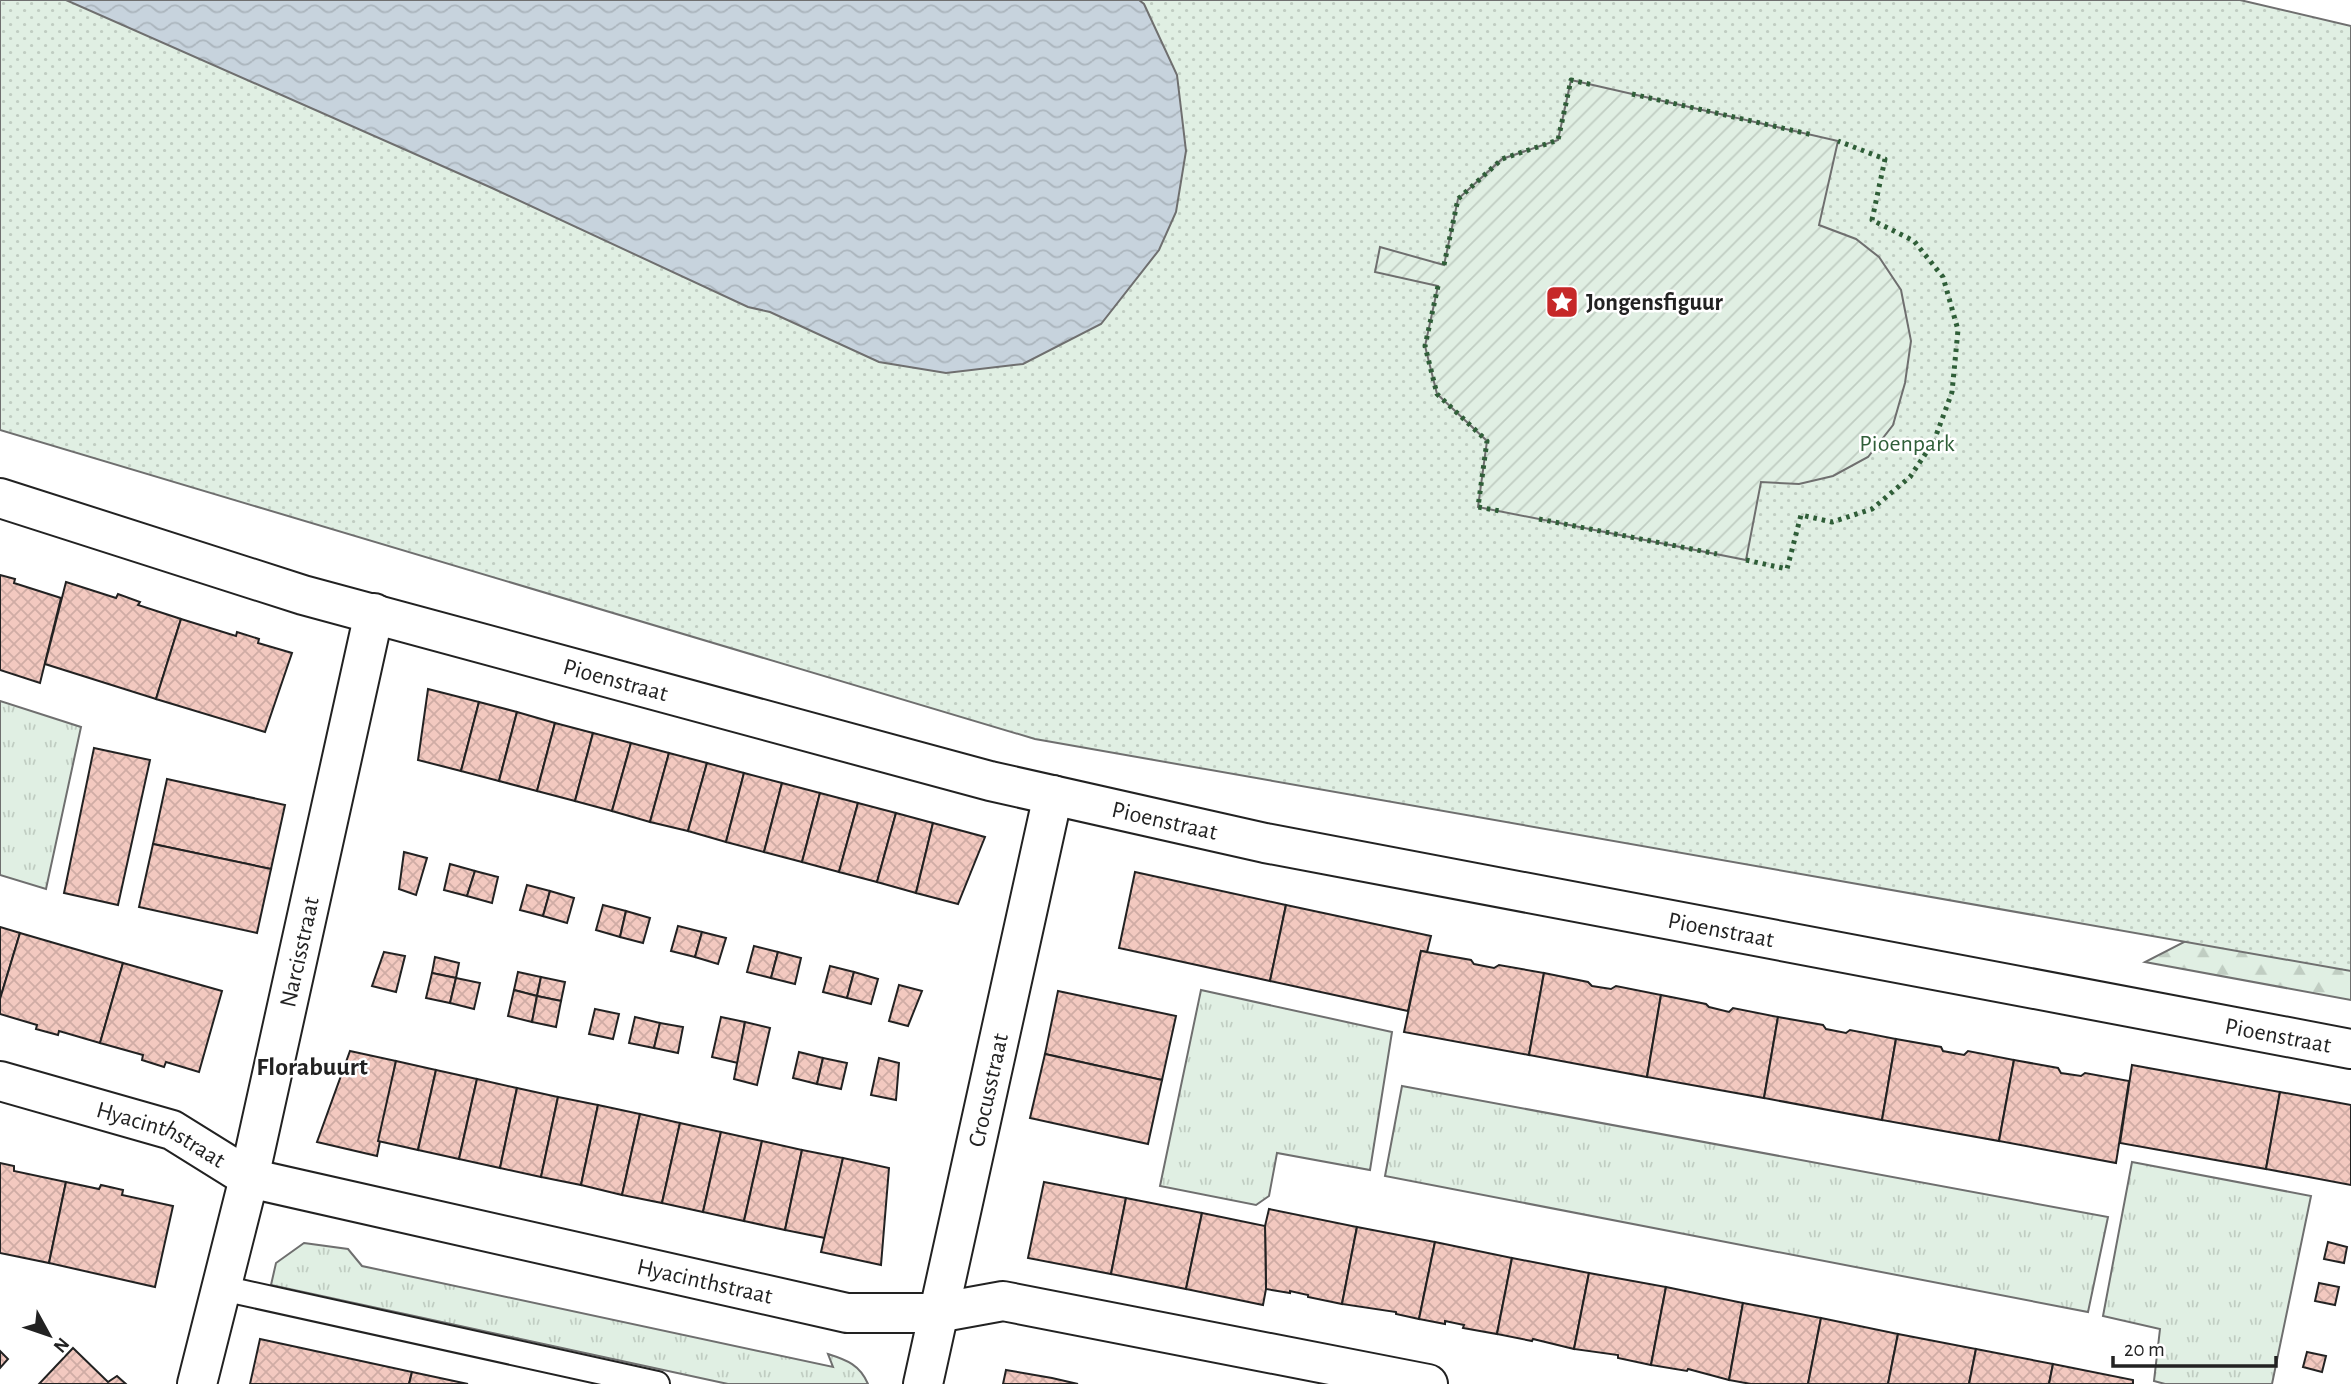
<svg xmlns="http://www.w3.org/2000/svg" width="2351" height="1384" font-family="'Alegreya Sans',sans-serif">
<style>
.grass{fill:url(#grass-tufts);stroke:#6f6f6f;stroke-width:2}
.forest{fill:url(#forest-firs);stroke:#6f6f6f;stroke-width:2}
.park{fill:url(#park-dots);stroke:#6f6f6f;stroke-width:2}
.garden{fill:url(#garden-furrows);stroke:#6f6f6f;stroke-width:2}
.water{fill:url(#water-waves);stroke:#6f6f6f;stroke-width:2}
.building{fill:url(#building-cross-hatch);stroke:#222;stroke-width:2}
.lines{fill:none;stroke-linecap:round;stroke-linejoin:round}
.service-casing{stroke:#222;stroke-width:28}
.minor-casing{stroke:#222;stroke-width:42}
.service{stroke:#fff;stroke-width:24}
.minor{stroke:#fff;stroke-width:38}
.hedge{stroke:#2f5e38;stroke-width:5;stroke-dasharray:3.5 5;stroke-linecap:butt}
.labels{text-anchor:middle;stroke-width:5;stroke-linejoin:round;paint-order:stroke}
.poi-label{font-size:24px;font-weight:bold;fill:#222;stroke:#fff;text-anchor:start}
.park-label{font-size:24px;fill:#2f5e38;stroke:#fff}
.street-label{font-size:24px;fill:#222;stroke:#fff}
.neighbourhood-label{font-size:26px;font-weight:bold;fill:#222;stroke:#fff}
</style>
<defs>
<pattern id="grass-tufts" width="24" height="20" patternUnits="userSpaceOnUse" patternTransform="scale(1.75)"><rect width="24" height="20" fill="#e0efe3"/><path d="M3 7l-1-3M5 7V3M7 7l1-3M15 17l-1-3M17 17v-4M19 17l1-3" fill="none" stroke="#c0cdc2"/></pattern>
<pattern id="forest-firs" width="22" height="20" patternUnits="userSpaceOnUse" patternTransform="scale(1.75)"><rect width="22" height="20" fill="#e0efe3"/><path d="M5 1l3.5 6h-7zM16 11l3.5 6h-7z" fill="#c0cdc2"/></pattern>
<pattern id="park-dots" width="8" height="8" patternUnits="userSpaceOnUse" patternTransform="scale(1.75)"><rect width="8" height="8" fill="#e0efe3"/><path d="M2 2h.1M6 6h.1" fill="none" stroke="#c0cdc2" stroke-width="1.8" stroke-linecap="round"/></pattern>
<pattern id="garden-furrows" width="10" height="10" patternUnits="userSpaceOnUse" patternTransform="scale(1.75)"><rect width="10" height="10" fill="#e0efe3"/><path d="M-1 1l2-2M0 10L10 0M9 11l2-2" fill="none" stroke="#c0cdc2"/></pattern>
<pattern id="water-waves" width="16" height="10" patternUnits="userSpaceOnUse" patternTransform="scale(1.75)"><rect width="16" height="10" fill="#c7d3dd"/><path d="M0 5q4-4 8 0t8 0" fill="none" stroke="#abb5bd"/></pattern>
<pattern id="building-cross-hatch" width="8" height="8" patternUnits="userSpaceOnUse" patternTransform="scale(1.75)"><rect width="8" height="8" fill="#f3c9c0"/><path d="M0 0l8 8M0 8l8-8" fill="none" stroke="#d0aca5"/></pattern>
</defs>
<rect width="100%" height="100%" fill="#fff"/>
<g class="grass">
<path d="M0,701L81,727L46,889L0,875Z"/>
<path d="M1201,990L1392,1032L1370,1170L1277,1153L1269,1196L1256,1205L1160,1186Z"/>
<path d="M1402,1086L2108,1217L2088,1312L1385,1176Z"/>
<path d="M2132,1162L2311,1196L2272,1384H2165L2154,1381L2160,1329L2103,1316Z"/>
<path d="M304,1243L348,1249L362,1266L833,1367L828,1354C847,1360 860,1365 868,1384H728L271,1285L276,1263Z"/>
</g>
<path class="forest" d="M2351,695V1000L2145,962L2301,882Z"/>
<path class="park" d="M0,0H2240L2351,26V971L1035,739L0,430Z"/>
<path class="garden" d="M1571,80L1838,141L1819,225L1856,239L1879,257L1901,290L1911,341L1905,383L1893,425L1868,457L1833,476L1799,484L1761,482L1746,560L1478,507L1487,441L1437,394L1425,346L1438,286L1375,272L1380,247L1444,265L1458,199L1502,159L1558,140Z"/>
<path class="water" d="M66,0H1139L1144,4L1177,75L1186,151L1176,212L1159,250L1101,324L1023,364L946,373L879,362L770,312L748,307L492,188Z"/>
<g class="building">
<path d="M0,575L15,579L14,583L61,598L40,683L0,670Z"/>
<path d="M66,582L116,598L118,594L140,602L138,605L181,619L156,699L45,664Z"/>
<path d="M181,619L236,636L237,632L259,639L258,643L292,653L265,732L156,699Z"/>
<path d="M428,689L479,702L461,771L418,760Z"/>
<path d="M479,702L517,712L499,781L461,771Z"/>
<path d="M517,712L555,723L537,791L499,781Z"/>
<path d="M555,723L593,733L575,801L537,791Z"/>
<path d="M593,733L631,743L612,811L575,801Z"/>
<path d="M631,743L669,753L650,822L612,811Z"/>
<path d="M94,748L150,760L118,905L64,893Z"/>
<path d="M669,753L707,763L688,831L650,822Z"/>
<path d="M707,763L744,773L726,842L688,831Z"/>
<path d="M744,773L782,783L764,852L726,842Z"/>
<path d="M167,779L285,805L271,869L153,844Z"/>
<path d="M782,783L820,793L802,862L764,852Z"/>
<path d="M820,793L858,803L839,872L802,862Z"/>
<path d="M858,803L896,813L877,882L839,872Z"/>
<path d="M896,813L933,823L916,893L877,882Z"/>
<path d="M933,823L985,837L958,904L916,893Z"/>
<path d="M153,844L271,869L257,933L139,907Z"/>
<path d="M404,852L427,858L416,895L399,889Z"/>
<path d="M450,864L475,871L467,896L444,890Z"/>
<path d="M475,871L498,877L492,903L467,896Z"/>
<path d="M1135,872L1286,905L1270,981L1119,948Z"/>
<path d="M527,885L550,891L543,916L520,910Z"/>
<path d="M550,891L574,898L567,923L543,916Z"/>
<path d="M603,905L626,911L620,937L596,930Z"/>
<path d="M1286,905L1431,936L1427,952L1421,951L1408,1011L1270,981Z"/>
<path d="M626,911L650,918L643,943L620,937Z"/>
<path d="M678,926L702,932L695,957L671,951Z"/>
<path d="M0,927L20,933L0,999Z"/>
<path d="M702,932L726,938L718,964L695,957Z"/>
<path d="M20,933L123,963L100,1043L59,1031L58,1035L36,1029L37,1025L0,1014V999Z"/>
<path d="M754,946L778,952L771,978L747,972Z"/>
<path d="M1421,951L1471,960L1474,964L1494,968L1499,965L1544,973L1529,1055L1404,1032Z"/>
<path d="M384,952L405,956L396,992L372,986Z"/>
<path d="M778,952L801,958L795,984L771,978Z"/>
<path d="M435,957L459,963L456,978L432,973Z"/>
<path d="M123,963L222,991L199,1072L166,1062L164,1067L142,1060L143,1055L100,1043Z"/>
<path d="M830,966L854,972L847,998L823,992Z"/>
<path d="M518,972L541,977L537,996L514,990Z"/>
<path d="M854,972L878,979L871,1004L847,998Z"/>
<path d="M432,973L456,978L450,1003L426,998Z"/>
<path d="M1544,973L1588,982L1592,986L1611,989L1616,986L1661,995L1647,1077L1529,1055Z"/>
<path d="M541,977L565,982L561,1001L537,996Z"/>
<path d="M456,978L480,983L474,1009L450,1003Z"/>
<path d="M899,985L922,991L908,1026L889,1021Z"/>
<path d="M514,990L537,996L532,1022L508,1016Z"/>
<path d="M1058,991L1176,1016L1162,1080L1045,1054Z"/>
<path d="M1661,995L1706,1004L1709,1007L1729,1012L1733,1008L1778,1017L1764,1098L1647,1077Z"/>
<path d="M537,996L561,1001L556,1027L532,1022Z"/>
<path d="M595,1009L619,1014L613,1039L589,1034Z"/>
<path d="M635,1017L660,1023L654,1048L629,1043Z"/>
<path d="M721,1017L745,1022L738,1063L712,1057Z"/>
<path d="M1778,1017L1823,1025L1826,1029L1846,1033L1850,1030L1896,1039L1882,1120L1764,1098Z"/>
<path d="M745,1022L770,1028L757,1085L734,1079Z"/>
<path d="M660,1023L683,1027L678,1053L654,1048Z"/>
<path d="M1896,1039L1941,1047L1943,1051L1964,1055L1968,1051L2014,1060L1999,1141L1882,1120Z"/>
<path d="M350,1051L396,1061L377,1156L317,1142Z"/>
<path d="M799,1052L823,1058L817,1084L793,1078Z"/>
<path d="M1045,1054L1162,1080L1148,1144L1030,1118Z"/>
<path d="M823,1058L847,1063L841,1089L817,1084Z"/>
<path d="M879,1058L899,1063L896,1100L871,1095Z"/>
<path d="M2014,1060L2058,1068L2061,1073L2081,1076L2085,1073L2129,1081L2116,1163L1999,1141Z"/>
<path d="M396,1061L436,1070L418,1150L378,1141Z"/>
<path d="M2132,1065L2280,1092L2266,1169L2120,1143Z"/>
<path d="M436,1070L477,1079L459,1159L418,1150Z"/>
<path d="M477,1079L517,1088L500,1168L459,1159Z"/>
<path d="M517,1088L558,1097L541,1177L500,1168Z"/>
<path d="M2280,1092L2351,1105V1185L2266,1169Z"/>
<path d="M558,1097L598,1105L581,1185L541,1177Z"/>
<path d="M598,1105L640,1114L622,1195L581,1185Z"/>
<path d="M640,1114L680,1123L662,1203L622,1195Z"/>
<path d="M680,1123L721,1132L703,1212L662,1203Z"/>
<path d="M721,1132L762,1141L744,1221L703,1212Z"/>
<path d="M762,1141L802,1150L785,1230L744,1221Z"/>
<path d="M802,1150L843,1158L825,1238L785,1230Z"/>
<path d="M843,1158L889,1168L881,1265L821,1252Z"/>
<path d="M0,1163L14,1166V1171L66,1182L49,1263L0,1253Z"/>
<path d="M66,1182L99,1189L101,1185L123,1190L122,1195L173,1206L155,1287L49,1263Z"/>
<path d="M1044,1182L1126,1198L1111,1274L1028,1258Z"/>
<path d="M1126,1198L1202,1213L1186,1289L1111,1274Z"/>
<path d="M1269,1209L1357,1227L1342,1304L1308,1297V1295L1290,1291V1293L1266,1289L1265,1226Z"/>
<path d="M1202,1213L1265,1226L1266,1289L1263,1305L1186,1289Z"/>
<path d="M1357,1227L1435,1242L1419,1319L1396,1314V1312L1342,1304Z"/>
<path d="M1435,1242L1512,1258L1497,1334L1463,1328L1464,1325L1445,1321V1324L1419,1319Z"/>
<path d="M2328,1242L2347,1247L2344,1263L2324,1259Z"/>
<path d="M1512,1258L1589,1273L1574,1349L1533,1339L1532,1341L1497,1334Z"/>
<path d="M1589,1273L1666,1287L1651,1365L1618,1358V1355L1574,1349Z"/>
<path d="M2319,1283L2339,1287L2335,1305L2315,1301Z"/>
<path d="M1666,1287L1743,1303L1729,1380L1688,1369L1687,1371L1651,1365Z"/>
<path d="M1743,1303L1821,1318L1808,1384H1751L1729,1380Z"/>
<path d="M1821,1318L1898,1334L1888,1384H1808Z"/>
<path d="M1898,1334L1976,1349L1969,1384H1888Z"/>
<path d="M260,1339L412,1372L409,1384H250Z"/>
<path d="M73,1348L108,1382L117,1376L126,1384H39Z"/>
<path d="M1976,1349L2053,1364L2049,1384H1969Z"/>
<path d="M0,1351L8,1359L0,1368Z"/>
<path d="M2307,1352L2326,1356L2322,1372L2303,1367Z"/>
<path d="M2053,1364L2133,1380V1384H2049Z"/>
<path d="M1006,1370L1052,1378L1078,1384H1003Z"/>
<path d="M412,1372L468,1384H409Z"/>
</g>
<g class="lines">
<defs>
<path id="service" d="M222,1288L657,1384"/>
<g id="minor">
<path id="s1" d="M0,498L303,595L990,781L1265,843L2351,1049"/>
<path id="s2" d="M0,1081L172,1130L249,1178L847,1313H937L1003,1301L1428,1384"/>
<path id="s3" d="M197,1384L249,1178L374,613"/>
<path id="s4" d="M923,1384L1053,795"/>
</g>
</defs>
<use href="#service" class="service-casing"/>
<use href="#minor" class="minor-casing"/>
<use href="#service" class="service"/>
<use href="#minor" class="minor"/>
<g class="hedge">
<path d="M1632,94L1813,135"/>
<path d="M1444,265L1458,199L1502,159L1558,140L1571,80L1593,85"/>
<path d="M1438,286L1425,346L1437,394L1487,441L1478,507L1500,511"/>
<path d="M1539,519L1717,554"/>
<path d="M1746,560L1787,569L1801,515L1832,522L1872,509L1910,477L1934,441L1952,392L1958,330L1943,277L1914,241L1872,220L1885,159L1838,141"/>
</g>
</g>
<defs>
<symbol id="sight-square" viewBox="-11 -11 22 22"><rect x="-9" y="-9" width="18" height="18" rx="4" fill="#c62828" stroke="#fff"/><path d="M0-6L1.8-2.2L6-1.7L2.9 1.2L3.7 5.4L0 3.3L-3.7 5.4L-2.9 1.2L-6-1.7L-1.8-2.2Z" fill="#fff"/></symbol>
</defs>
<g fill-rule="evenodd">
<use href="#sight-square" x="1543" y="283" width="38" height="38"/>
</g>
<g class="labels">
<g class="poi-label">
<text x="1586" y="310">Jongensfiguur</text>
</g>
<g class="park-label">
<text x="1907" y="451">Pioenpark</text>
</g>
<g class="street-label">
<text dy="8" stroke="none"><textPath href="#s1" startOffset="642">Pioenstraat</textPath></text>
<text dy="8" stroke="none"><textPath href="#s1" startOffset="1209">Pioenstraat</textPath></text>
<text dy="8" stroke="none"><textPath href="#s1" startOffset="1776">Pioenstraat</textPath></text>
<text dy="8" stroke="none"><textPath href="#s3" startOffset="444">Narcisstraat</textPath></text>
<text dy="8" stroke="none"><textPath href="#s1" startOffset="2343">Pioenstraat</textPath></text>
<text dy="8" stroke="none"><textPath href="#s4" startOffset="301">Crocusstraat</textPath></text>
<text dy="8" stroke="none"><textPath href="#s2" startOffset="170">Hyacinthstraat</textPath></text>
<text dy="8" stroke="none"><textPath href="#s2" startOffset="737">Hyacinthstraat</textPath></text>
</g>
<g class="neighbourhood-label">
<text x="312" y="1075">Florabuurt</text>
</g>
</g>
<g transform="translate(49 1335) rotate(130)" stroke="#ffffff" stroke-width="5" paint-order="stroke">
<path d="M0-5L12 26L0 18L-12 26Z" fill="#222222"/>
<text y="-10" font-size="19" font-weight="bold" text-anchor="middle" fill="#222222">N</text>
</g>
<path d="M2113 1356v10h163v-10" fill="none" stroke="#222222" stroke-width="3.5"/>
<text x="2124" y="1356" font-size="21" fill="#222222" stroke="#ffffff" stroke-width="5" paint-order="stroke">20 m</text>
</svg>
